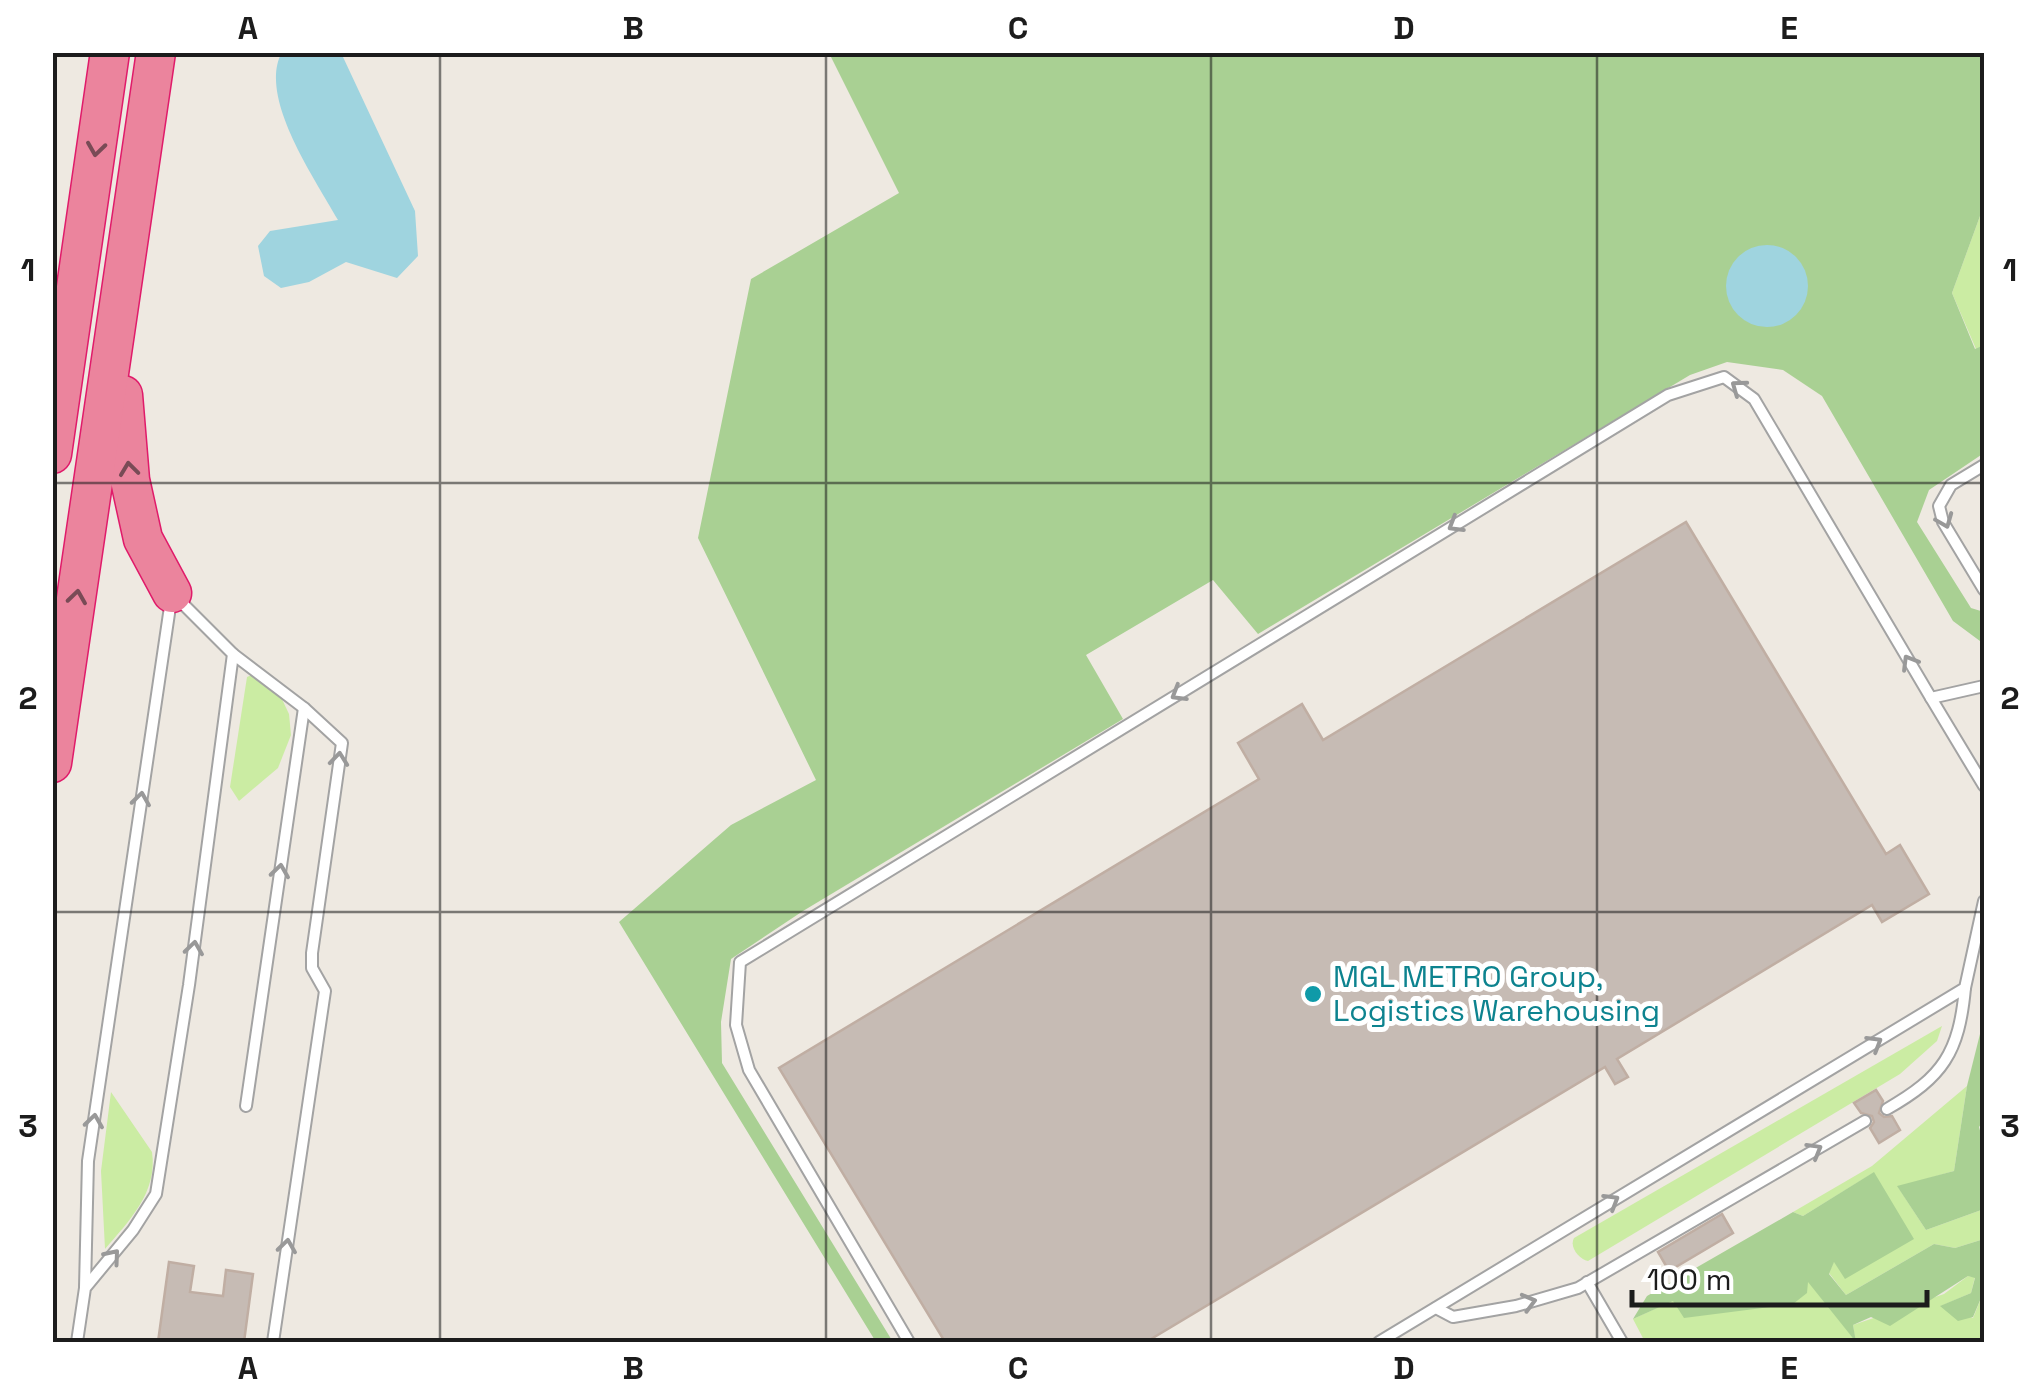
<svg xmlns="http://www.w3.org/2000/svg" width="2037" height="1395" font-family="'Space Grotesk',sans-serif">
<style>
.grass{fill:#cbeca3}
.forest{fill:#a9d093}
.water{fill:#9fd4df}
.building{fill:#c6bbb4;stroke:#c0aea3;stroke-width:2.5}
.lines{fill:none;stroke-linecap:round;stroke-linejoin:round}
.service-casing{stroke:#a3a3a3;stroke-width:14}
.motorway-casing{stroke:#e01b6a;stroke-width:41}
.service{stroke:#fff;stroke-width:10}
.motorway{stroke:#eb849d;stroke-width:38}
.oneway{stroke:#794b56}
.oneway2{stroke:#999}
.grid{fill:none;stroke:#1c1c1c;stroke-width:2.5;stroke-opacity:0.55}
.culture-dot{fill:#0f9aa8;stroke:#fff;stroke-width:4}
.labels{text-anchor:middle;stroke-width:10;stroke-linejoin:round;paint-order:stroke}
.culture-label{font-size:30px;fill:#0d838f;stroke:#fff;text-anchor:start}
.neatline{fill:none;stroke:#1c1c1c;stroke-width:4}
.grid-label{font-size:32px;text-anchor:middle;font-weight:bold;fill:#1c1c1c}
</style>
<rect width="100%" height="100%" fill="#eee9e1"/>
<g class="grass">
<path d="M1984,205V345L1976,349L1952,293Z"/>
<path d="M254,674L280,695L289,714L291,735L278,768L239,801L230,787L247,677Z"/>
<path d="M1942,1026L1937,1041L1900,1074L1588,1261C1579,1259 1569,1247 1574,1238Z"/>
<path d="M1967,1086L1954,1171L1898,1187L1926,1230L1984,1209V1239L1955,1248L1934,1244L1846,1295L1829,1273L1834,1261L1845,1278L1873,1173L1803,1216L1793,1212L1872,1166Z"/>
<path d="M111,1092L152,1152C158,1192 129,1221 105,1249L101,1171Z"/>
<path d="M1968,1276L1975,1277L1971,1293L1941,1306L1973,1318L1984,1291V1342H1645L1633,1319L1674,1300L1808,1280L1855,1339L1853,1325L1944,1294Z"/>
</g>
<g class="forest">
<path d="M829,53H1984V205L1952,293L1975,349L1984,345V453L1929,490L1917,522L1971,608L1984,612V644L1953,621L1822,396L1783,370L1727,362L1690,375L1258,634L1213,580L1086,655L1123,719L803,911L731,959L721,1022L722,1063L893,1342H876L619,922L731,825L816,780L698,538L751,279L899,193Z"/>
<path d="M1984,1018V1120L1979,1127L1984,1145V1209L1926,1230L1897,1186L1954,1171L1967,1086Z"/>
<path d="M1874,1172L1914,1239L1845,1279L1834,1262L1829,1274L1846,1295L1934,1244L1955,1248L1984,1239V1291L1973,1317L1958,1321L1940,1306L1971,1293L1975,1278L1968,1276L1890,1326L1871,1317L1853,1325L1856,1342L1808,1282L1807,1293L1793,1304L1684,1318L1673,1301L1633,1319L1647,1296L1793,1212L1803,1216Z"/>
</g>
<g class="water">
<path d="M282,52L329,53L343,57L415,211L418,256L397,278L346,262L309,282L281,288L264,276L258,246L270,231L338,220C316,180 257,97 282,52Z"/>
<circle cx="1767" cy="286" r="41"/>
</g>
<g class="building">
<path d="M1686,522L1886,854L1900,845L1929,894L1882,922L1872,905L1617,1059L1628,1077L1615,1084L1605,1067L1146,1342H945L779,1068L1259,779L1238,743L1302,704L1323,740Z"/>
<path d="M1876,1090L1883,1101L1879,1113L1884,1117L1892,1116L1900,1130L1879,1143L1870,1128L1874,1122L1872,1116L1861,1113L1854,1103Z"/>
<path d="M1722,1214L1733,1233L1669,1271L1658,1252Z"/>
<path d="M169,1262L194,1266L190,1292L223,1296L226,1270L253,1274L244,1342H158Z"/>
</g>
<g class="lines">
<defs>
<g id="service">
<path d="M1984,465L1951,485L1939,506L1943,522L1984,590"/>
<path d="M233,654L304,708L342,743L312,953V968L325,991L273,1342"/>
<path d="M1931,698L1984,786"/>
<path d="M246,1106L304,708"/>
<path d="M1887,1109C1943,1077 1959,1053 1965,988"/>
<path d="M1587,1282L1622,1342"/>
<path d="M85,1287L88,1161L171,600"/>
<path d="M1436,1308L1453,1317L1516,1306L1578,1288L1865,1121"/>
<path d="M77,1342L85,1288L133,1230L156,1194L189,985L233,654L176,597"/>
<path d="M909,1342L749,1070L736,1025L740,962L1668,395L1724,377L1754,399L1931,698L1984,686"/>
<path d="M1379,1342L1965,988L1984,901"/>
</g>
<g id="motorway">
<path d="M123,395L130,480L143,539L172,593"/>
<path d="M52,454L110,52"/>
<path d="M52,763L156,52"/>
</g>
</defs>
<use href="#service" class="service-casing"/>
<use href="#motorway" class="motorway-casing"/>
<use href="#service" class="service"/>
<use href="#motorway" class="motorway"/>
</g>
<defs><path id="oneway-chevron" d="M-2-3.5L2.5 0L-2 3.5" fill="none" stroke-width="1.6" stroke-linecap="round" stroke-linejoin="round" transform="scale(2.5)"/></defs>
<g class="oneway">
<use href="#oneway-chevron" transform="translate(96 149) rotate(98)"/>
<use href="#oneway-chevron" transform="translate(129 469) rotate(-97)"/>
<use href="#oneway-chevron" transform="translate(77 597) rotate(-82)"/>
</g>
<g class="oneway2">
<use href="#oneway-chevron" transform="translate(1738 387) rotate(-144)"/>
<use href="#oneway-chevron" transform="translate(1945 521) rotate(68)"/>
<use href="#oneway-chevron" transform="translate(1455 525) rotate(149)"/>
<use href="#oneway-chevron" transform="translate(1909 662) rotate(-121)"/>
<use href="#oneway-chevron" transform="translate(1178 694) rotate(149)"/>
<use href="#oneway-chevron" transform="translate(339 759) rotate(-84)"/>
<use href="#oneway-chevron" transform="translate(141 799) rotate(-82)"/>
<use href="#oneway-chevron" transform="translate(280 871) rotate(-82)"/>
<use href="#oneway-chevron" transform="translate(194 948) rotate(-82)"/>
<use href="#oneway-chevron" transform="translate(1875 1043) rotate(-31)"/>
<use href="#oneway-chevron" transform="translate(94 1121) rotate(-82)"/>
<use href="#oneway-chevron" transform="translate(1815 1150) rotate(-30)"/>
<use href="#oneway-chevron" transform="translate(1612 1201) rotate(-31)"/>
<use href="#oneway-chevron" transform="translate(287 1246) rotate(-82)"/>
<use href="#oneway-chevron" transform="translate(113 1256) rotate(-50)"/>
<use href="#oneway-chevron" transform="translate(1529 1302) rotate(-15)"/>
</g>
<path class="grid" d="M440,52V1342M826,52V1342M1211,52V1342M1597,52V1342M52,483H1984M52,912H1984"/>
<circle class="culture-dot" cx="1313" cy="994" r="10"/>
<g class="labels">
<g class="culture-label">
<text x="1333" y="987">MGL METRO Group,<tspan x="1333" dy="34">Logistics Warehousing</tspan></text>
</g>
</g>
<rect width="2037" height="1395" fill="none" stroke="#ffffff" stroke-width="110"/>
<path d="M1632 1290v15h295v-15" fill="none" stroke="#1c1c1c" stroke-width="5"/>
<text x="1647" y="1290" font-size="30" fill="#1c1c1c" stroke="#ffffff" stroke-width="8" paint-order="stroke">100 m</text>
<rect x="55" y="55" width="1927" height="1285" class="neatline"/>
<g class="grid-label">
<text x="248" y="39">A</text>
<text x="633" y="39">B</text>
<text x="1018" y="39">C</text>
<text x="1404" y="39">D</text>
<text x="1789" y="39">E</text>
<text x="28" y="281">1</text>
<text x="2010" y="281">1</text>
<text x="28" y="709">2</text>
<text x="2010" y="709">2</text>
<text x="28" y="1137">3</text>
<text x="2010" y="1137">3</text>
<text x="248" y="1379">A</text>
<text x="633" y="1379">B</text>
<text x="1018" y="1379">C</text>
<text x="1404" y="1379">D</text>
<text x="1789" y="1379">E</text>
</g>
</svg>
